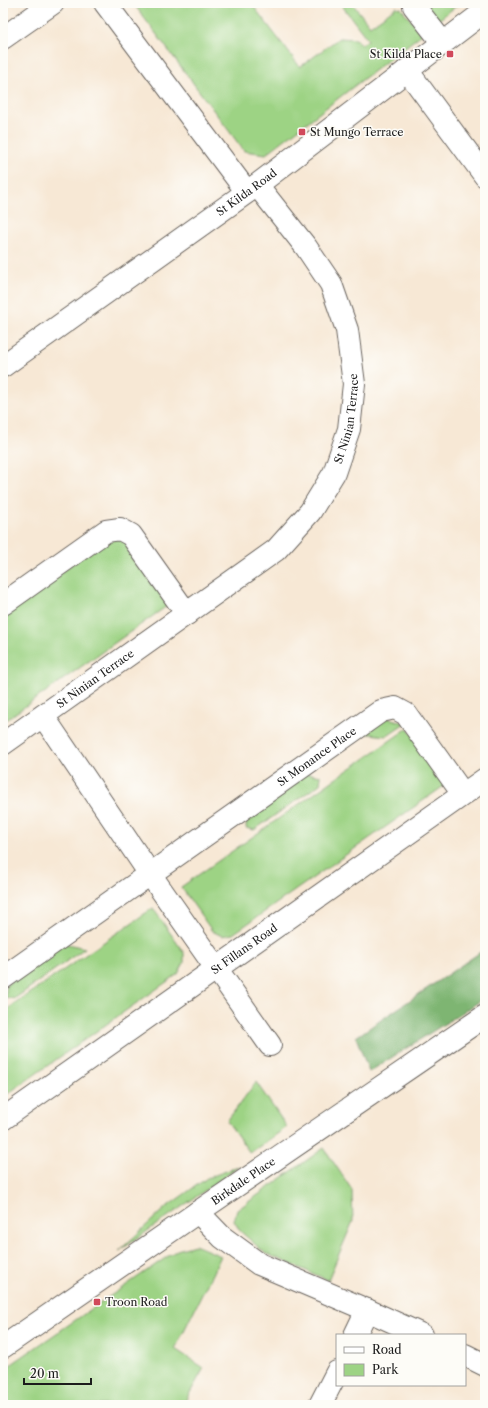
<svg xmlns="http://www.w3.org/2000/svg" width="488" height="1408" font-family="'Libre Caslon Text',serif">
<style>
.green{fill:#9dd384;stroke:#5c7850}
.forest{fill:#7eb572;stroke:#4d6847}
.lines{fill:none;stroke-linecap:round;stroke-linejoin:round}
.minor-casing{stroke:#69635d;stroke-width:24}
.minor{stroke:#fff;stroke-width:22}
.poi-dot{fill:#d1495b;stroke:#fdfcf7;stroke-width:1.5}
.labels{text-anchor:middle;stroke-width:3;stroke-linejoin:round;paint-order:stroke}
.poi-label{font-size:11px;fill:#1c1c1c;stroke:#fdfcf7;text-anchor:start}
.street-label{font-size:11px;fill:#1c1c1c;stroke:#fdfcf7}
</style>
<rect width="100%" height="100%" fill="#fdfcf7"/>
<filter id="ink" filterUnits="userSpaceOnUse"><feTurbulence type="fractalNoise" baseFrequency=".025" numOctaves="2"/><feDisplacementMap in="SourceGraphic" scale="8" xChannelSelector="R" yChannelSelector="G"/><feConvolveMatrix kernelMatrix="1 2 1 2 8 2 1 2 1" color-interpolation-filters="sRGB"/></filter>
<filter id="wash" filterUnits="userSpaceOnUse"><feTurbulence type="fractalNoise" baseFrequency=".012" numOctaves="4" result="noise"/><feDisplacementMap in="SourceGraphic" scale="16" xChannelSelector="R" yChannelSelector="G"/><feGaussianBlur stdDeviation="0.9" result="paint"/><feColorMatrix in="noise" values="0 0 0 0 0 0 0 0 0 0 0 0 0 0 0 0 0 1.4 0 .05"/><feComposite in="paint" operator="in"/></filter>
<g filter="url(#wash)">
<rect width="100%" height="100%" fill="#f7e8d5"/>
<g class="green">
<path d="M133,3H251L300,67L339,38L356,39L361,45L368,40L340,3H352L370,26L396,7L401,8L422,34L266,154L244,151Z"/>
<path d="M421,3H460L436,22Z"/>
<path d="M110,537L125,540L164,593L167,606L3,722V613Z"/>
<path d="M385,717L405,723L386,736L362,733Z"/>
<path d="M408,728L443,778L444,786L233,934L222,936L212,931L181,887Z"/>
<path d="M305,773L321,776L320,784L254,830L246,828L247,814Z"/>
<path d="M153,908L184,953V963L178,974L3,1097V1012Z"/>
<path d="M63,943L85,948L14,999L5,997L7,984Z"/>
<path d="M256,1082L287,1127L250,1153L227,1121Z"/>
<path d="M324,1148L352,1190L353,1221L328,1280L265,1253L240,1231L234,1221L237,1210Z"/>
<path d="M240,1166L119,1251L165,1208L207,1178Z"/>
<path d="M195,1245L221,1256L175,1349L204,1368L183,1405H3V1370L177,1250Z"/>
</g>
<path class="forest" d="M485,949V998L369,1072L356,1037Z"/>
</g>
<g filter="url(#ink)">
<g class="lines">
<defs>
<g id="minor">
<path d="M105,3L247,192"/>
<path d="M414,6L443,43"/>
<path d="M3,38L53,3"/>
<path d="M407,70L485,176"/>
<path id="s1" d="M3,366L257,185L485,11"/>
<path d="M3,604L106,531L120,529L131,535L187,614"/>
<path d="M43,716L150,874L270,1045"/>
<path id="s2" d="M3,744L276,550L310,512L334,473L349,429L354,384L347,330L331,284L306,247L257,185"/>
<path id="s3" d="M3,978L381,711L395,708L406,714L463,794"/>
<path id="s4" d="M3,1119L485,779"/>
<path d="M198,1212L222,1237L259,1264L367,1310L422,1335"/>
<path d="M355,1335L367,1310"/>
<path id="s5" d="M3,1347L198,1212L485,1016"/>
<path d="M465,1355L485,1365"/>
<path d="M320,1405L337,1372"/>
</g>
</defs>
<use href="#minor" class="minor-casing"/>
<use href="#minor" class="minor"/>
</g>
</g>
<g class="poi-dot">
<rect x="446" y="50" width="8" height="8" rx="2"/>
<rect x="298" y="128" width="8" height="8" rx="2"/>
<rect x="93" y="1298" width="8" height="8" rx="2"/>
</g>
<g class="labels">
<g class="poi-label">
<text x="442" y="58" text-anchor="end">St Kilda Place</text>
<text x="310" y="136">St Mungo Terrace</text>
<text x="105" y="1306">Troon Road</text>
</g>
<g class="street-label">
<text dy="4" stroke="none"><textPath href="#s1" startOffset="299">St Kilda Road</textPath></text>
<text dy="4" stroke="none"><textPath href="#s2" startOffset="488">St Ninian Terrace</textPath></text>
<text dy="4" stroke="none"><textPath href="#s2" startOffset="113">St Ninian Terrace</textPath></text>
<text dy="4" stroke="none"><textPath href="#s3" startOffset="384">St Monance Place</textPath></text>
<text dy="4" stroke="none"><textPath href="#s4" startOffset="295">St Fillans Road</textPath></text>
<text dy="4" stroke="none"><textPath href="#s5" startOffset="292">Birkdale Place</textPath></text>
</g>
</g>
<rect width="488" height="1408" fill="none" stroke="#fdfcf7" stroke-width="16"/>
<rect x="336" y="1334" width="130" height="52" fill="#fdfcf7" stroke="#a3a29f"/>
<rect x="344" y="1347" width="20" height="6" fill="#ffffff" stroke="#a3a29f"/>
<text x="372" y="1354" font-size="12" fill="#1c1c1c">Road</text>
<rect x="344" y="1364" width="20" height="12" fill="#9dd384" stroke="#a3a29f"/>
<text x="372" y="1374" font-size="12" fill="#1c1c1c">Park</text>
<path d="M24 1378v6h67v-6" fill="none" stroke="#1c1c1c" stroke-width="2"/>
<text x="30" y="1378" font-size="12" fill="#1c1c1c" stroke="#fdfcf7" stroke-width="3" paint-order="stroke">20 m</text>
</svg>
